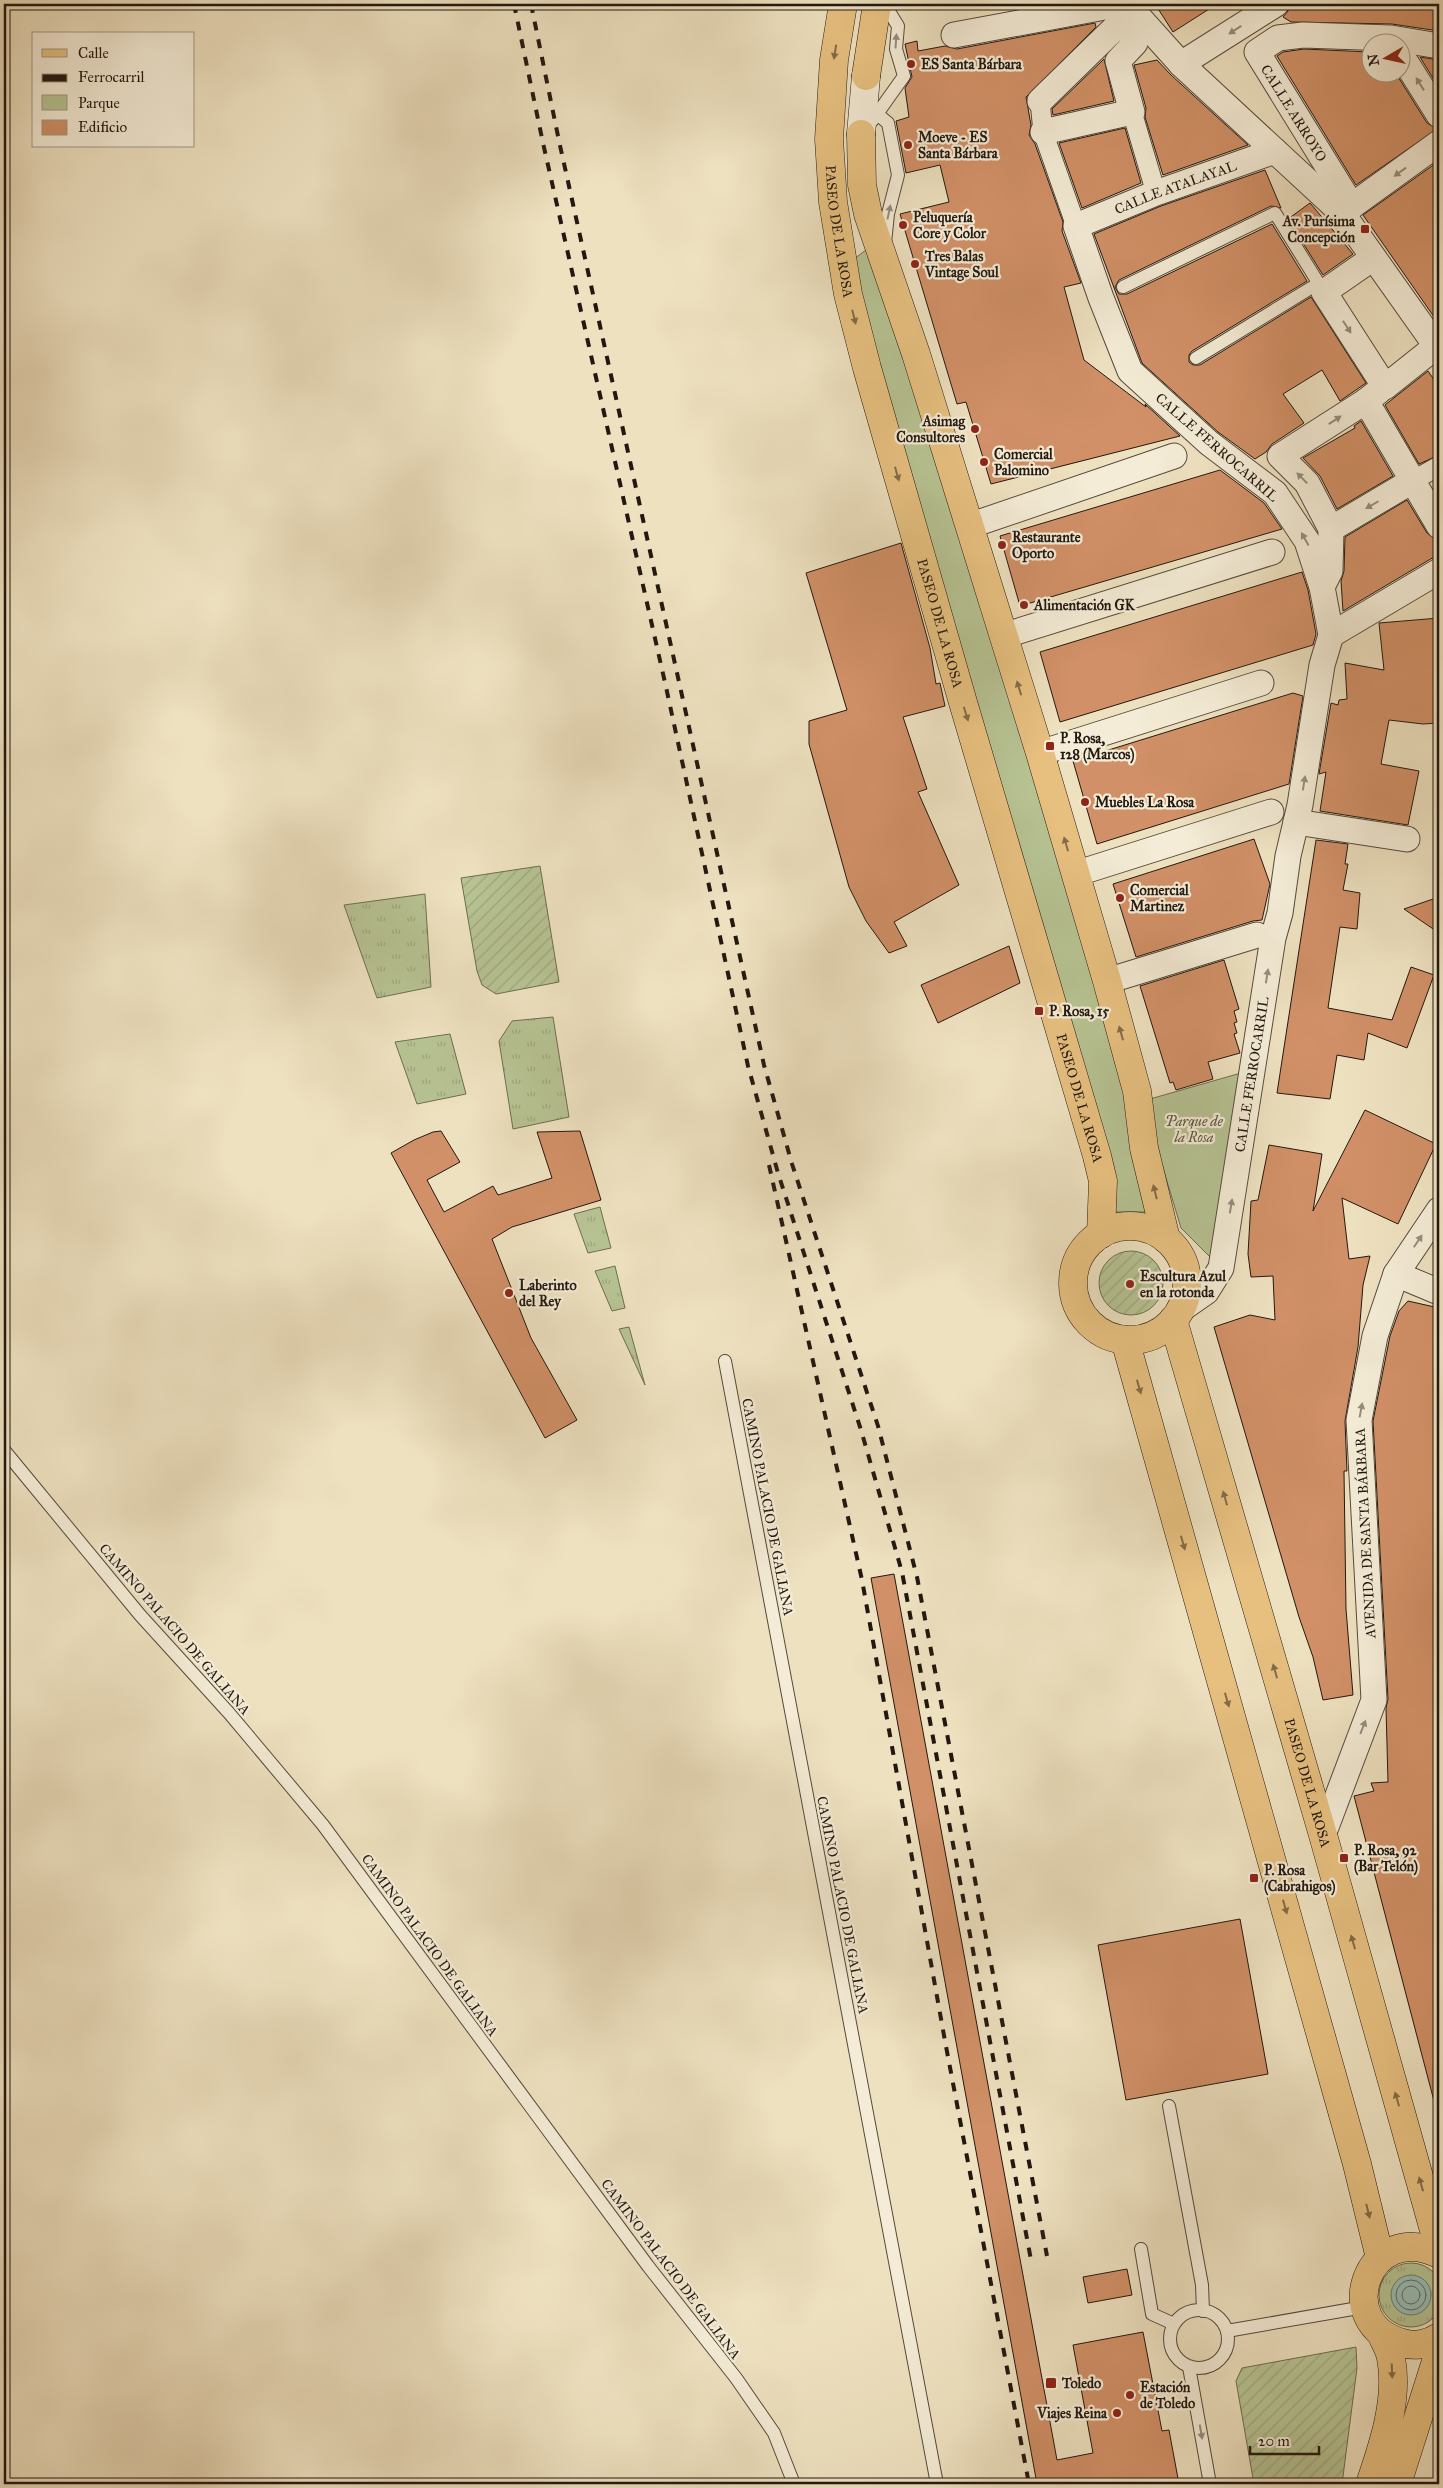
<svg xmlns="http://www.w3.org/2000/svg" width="1443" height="2488" font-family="'IM FELL Great Primer',serif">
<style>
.grass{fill:url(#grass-tufts);stroke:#6c6e52}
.park{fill:#b7c393;stroke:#6c6e52}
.garden{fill:url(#garden-furrows);stroke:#6c6e52}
.water{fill:#99bdb5;stroke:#697b73}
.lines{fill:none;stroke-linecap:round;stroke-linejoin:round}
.shore{stroke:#5e6a63;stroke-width:1}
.building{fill:#d19067;stroke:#221811}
.service-casing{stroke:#554a3d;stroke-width:14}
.pedestrian-casing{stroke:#554a3d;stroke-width:21}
.minor-casing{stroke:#554a3d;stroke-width:27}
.secondary-casing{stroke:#221811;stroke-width:29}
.primary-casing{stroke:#221811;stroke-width:29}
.service{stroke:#f4ecd6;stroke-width:12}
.pedestrian{stroke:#f4ecd6;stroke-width:19}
.minor{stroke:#f4ecd6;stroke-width:25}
.secondary{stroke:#f4ecd6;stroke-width:28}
.primary{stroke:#e7c080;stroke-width:28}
.rail{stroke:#221811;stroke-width:4;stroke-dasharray:9 9;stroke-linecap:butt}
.oneway{fill:#968d7d}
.oneway2{fill:#846c48}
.poi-dot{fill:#8f2418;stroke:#f4ecd6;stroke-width:2}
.labels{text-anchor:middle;stroke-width:4.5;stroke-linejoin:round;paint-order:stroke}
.poi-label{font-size:14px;font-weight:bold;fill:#221811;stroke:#f4ecd6;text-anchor:start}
.street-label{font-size:14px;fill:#221811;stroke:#f4ecd6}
.park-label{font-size:14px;font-style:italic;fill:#56543e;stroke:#f4ecd6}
</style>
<defs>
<pattern id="grass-tufts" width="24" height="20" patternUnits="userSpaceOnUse" patternTransform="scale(1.25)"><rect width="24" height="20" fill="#b7c393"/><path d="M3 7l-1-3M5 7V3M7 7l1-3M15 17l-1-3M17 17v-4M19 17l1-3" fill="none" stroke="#9da77e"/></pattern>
<pattern id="garden-furrows" width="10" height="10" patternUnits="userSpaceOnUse" patternTransform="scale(1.25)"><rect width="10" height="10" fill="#b7c393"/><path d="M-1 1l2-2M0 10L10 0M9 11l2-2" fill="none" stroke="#9da77e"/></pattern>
</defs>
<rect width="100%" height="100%" fill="#eee1c0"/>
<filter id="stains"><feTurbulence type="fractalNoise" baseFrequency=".004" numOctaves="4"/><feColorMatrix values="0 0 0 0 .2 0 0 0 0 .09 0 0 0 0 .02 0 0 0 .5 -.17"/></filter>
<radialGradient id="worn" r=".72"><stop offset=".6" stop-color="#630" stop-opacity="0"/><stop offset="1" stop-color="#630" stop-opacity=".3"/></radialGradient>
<g class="grass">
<path d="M425,894L431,987L377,998L344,905Z"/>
<path d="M553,1017L569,1117L513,1129L499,1041L512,1021Z"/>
<path d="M450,1034L466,1094L417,1104L395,1042Z"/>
<path d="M600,1207L611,1248L588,1253L574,1214Z"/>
<path d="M615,1266L625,1308L612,1311L595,1271Z"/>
<path d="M629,1327L645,1385L619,1329Z"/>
<circle cx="1411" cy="2295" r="32"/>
</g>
<g class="park">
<path d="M870,247L1100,984L1151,1212H1110L850,262Z"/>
<path d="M1241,1073L1221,1268L1181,1228L1143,1101Z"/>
</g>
<g class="garden">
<path d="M540,866L559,982L496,994L482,985L477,971L461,878Z"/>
<circle cx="1131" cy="1283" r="32"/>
<path d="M1356,2347L1357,2368L1342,2484H1254L1236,2381L1242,2368Z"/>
</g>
<circle class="water" cx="1411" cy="2295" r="20"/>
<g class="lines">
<g class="shore">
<circle cx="1411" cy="2295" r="15"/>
<circle cx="1411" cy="2295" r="9"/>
</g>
</g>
<g class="building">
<path d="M1155,4H1217L1173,32Z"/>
<path d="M1290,4H1439V31L1392,24L1291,22L1283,17L1288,11Z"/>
<path d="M1095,23L1096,27L1026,97L1031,125L1029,135L1035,144L1063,222L1062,231L1081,283L1064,287L1084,360L1146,407L1145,404L1180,436L991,484L966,402L957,404L900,214L949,202L940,165L906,173L896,121L909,117L905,88L912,77L905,44L917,41L918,51L945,46L957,49Z"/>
<path d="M1304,49L1370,52V72H1395L1427,123L1437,129L1356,185L1277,56L1283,52Z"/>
<path d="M1420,57L1439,60V88Z"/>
<path d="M1104,59L1114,101L1053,115L1052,109Z"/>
<path d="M1157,60L1171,75L1248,145L1163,175L1145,117L1146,108L1134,65Z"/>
<path d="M1125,128L1141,183L1082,208L1059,143Z"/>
<path d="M1439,161V324L1363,215Z"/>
<path d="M1265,170L1281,208L1271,206L1119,280L1115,287L1119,294H1127L1272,224L1307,281L1192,351L1189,355V362L1193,365H1200L1311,297L1366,383L1340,401L1322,370L1283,394L1304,423L1272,444L1266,452L1255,459L1218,432L1142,363L1094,234L1161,206Z"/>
<path d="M1310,203L1353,254L1323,275L1288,219Z"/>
<path d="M1428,371L1439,387V455L1419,464L1385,405Z"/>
<path d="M1361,421L1393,476L1337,509L1320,476L1303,458L1355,428L1354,426Z"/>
<path d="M1220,470L1264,503L1282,529L1020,606L1000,536Z"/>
<path d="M1407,500L1427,533L1439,542V554L1343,611L1341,581L1344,571L1345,537Z"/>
<path d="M901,543L930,648L936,684L940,683L945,706L903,717L927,789L918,792L959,885L894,922L907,946L889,953L866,921L849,887L809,744V721L847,710L806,573Z"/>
<path d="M1302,572L1308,590L1316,634L1313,645L1060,722L1040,652Z"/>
<path d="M1439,618V723L1423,724L1389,720L1381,764L1419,771L1408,825L1320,811L1326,772L1319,774L1331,703L1338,705L1339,700L1347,699L1345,663L1384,670L1379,623Z"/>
<path d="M1293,693L1303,696L1289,784L1097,844L1073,761Z"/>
<path d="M1254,839L1270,884L1262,920L1253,921L1136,957L1113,884Z"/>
<path d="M1316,840L1348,844L1345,864H1348L1343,890L1360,893L1357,929L1340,927L1328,1008L1392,1020L1411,967L1434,975L1407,1048L1368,1033L1364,1060L1337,1055L1330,1099L1277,1093Z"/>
<path d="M1439,897V933L1404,909Z"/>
<path d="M1009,946L1020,983L938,1023L921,985Z"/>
<path d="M1224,960L1239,1009L1234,1011L1237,1022L1234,1023L1237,1033L1234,1034L1240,1053L1208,1062L1213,1079L1176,1090L1173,1082L1170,1083L1140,986Z"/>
<path d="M1365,1110L1436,1144L1398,1224L1342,1198L1349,1259L1370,1256L1363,1285L1358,1347L1345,1421L1347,1471H1344L1346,1609L1353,1695L1323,1700L1313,1657L1299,1617L1214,1327L1250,1315L1275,1320L1273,1276L1251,1277L1248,1254L1251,1201L1258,1200L1269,1145L1322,1154L1313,1211Z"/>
<path d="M441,1131L460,1162L427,1180L444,1212L493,1186L498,1195L552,1178L537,1132L580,1131L601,1200L512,1227L492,1239L531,1338L577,1420L545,1438L391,1153L414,1140L433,1132Z"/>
<path d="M1408,1301L1439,1308V2101H1434L1354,1796L1374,1791L1371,1783L1388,1782L1386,1708L1388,1699L1373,1421L1390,1336L1399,1311Z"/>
<path d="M894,1574L1057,2460L1093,2453L1073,2345L1143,2332L1162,2431L1169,2430L1179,2484H1037L871,1578Z"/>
<path d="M1240,1919L1268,2074L1126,2100L1098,1945Z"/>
<path d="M1127,2269L1132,2295L1088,2303L1083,2277Z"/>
</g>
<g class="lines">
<defs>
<g id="service">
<path d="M865,104L888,123L898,175L888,214L885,243"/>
<path d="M872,121L904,76L896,49L898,26L885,5"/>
<path d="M1123,287L1275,213L1324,292"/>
<path d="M1196,358L1319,283"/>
<path d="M725,1361L937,2484"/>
<path d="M4,1450L140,1615L229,1713L323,1825L648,2266L736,2378L774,2433L794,2484"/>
<path d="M1169,2106L1202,2285L1203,2311"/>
<path d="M1141,2249L1152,2314L1174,2324"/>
<circle cx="1199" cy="2339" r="29"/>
<path d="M1227,2331L1364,2307"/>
<path d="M1189,2367L1210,2484"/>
</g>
<g id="pedestrian">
<path d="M1040,101L1043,132L1076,226"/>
<path d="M1132,112L1156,193"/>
<path d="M1412,481L1439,466"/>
</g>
<g id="minor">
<path d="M1127,4L1181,64L1342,213L1439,350"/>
<path d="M954,35L1121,4"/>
<path d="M1400,53L1439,115"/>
<path d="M1181,64L1276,4"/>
<path d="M1040,101L1123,20"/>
<path d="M1043,132L1132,112L1118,61L1135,43L1123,20L1126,4"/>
<path d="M1352,206L1257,52L1278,38L1303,35L1391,38L1439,46"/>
<path d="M1342,213L1439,143"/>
<path d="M1373,258L1324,292L1385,387L1439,344"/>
<path d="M1379,391L1366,401L1439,526"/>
<path d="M969,526L1174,456"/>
<path d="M1331,529L1412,481"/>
<path d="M1322,587L1330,571L1331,529L1307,483L1280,456L1366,401"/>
<path d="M1331,635L1439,571"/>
<path d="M1003,636L1272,552"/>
<path d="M1040,753L1261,683"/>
<path d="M1296,822L1407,839"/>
<path d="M1075,874L1271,812"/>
<path d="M1107,981L1257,935"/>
<path d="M1396,1274L1439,1292"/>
<path id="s1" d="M1180,1310L1206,1292L1221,1268L1273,938L1280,913L1288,856L1300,805L1322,665L1331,635L1322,587L1307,541L1275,493L1209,443L1130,371L1101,298L1076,226L1156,193L1275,151"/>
<path d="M1323,1835L1374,1700L1359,1420L1375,1336L1396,1274L1439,1210"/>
</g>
<path id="secondary" d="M861,134L866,76"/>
<g id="primary">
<path id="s2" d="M843,4L834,60L829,139L833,202L848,294L867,368L962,699L1097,1156L1103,1181L1101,1234"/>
<path d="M866,76L877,4"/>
<path d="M861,134L862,185L868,214L916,354L1040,753L1107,981L1137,1091L1144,1148L1166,1239"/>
<circle cx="1130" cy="1283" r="57"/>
<path id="s3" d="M1173,1320L1323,1835L1439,2248"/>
<path d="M1125,1340L1357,2164L1380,2258"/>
<path d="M1439,2254C1367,2219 1331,2325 1403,2343C1414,2347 1429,2344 1439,2337"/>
<path d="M1370,2484C1383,2446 1399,2399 1391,2358C1390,2350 1384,2341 1381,2333"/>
<path d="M1397,2484L1439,2352"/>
</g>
</defs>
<use href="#service" class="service-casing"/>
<use href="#pedestrian" class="pedestrian-casing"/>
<use href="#minor" class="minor-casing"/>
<use href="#secondary" class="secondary-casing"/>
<use href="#primary" class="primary-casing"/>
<use href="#service" class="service"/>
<use href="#pedestrian" class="pedestrian"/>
<use href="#minor" class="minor"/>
<use href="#secondary" class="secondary"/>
<use href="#primary" class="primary"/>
<g class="rail">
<path d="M514,4L543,143L666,687L748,1066L778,1173L861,1430L902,1572L1031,2260"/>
<path d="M531,4L559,141L764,1065L792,1164L878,1426L917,1577L1047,2256"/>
<path d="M769,1165L862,1580L945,2041L1029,2484"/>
</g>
</g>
<defs><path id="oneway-solid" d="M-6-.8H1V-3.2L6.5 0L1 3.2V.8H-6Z" transform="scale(1.25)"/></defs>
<g class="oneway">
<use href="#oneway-solid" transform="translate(1235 30) rotate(147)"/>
<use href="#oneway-solid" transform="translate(896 41) rotate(-86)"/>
<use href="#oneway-solid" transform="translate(1420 84) rotate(-122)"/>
<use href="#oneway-solid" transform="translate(1400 172) rotate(144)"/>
<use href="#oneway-solid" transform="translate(889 212) rotate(-78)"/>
<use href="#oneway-solid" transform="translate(1347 327) rotate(57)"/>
<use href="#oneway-solid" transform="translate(1335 420) rotate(-33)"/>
<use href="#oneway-solid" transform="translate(1302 478) rotate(-134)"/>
<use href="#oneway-solid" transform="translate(1372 505) rotate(150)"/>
<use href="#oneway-solid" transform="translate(1305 539) rotate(-119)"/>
<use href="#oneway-solid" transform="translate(1304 783) rotate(-81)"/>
<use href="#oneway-solid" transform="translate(1267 976) rotate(-81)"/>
<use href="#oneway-solid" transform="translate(1231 1206) rotate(-81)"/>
<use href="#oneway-solid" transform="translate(1418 1241) rotate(-56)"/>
<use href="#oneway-solid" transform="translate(1361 1410) rotate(-79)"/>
<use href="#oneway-solid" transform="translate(1363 1727) rotate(-69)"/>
<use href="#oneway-solid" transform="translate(1201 2432) rotate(80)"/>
</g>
<g class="oneway2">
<use href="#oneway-solid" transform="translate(835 52) rotate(99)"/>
<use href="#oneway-solid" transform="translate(854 317) rotate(76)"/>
<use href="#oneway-solid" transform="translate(897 474) rotate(74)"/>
<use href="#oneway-solid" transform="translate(1019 688) rotate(-107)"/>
<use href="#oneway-solid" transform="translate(966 714) rotate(73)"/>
<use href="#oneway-solid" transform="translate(1066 844) rotate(-106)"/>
<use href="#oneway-solid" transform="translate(1121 1033) rotate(-106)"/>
<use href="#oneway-solid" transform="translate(1155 1192) rotate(-104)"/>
<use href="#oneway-solid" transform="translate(1139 1387) rotate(74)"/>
<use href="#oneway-solid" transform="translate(1225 1498) rotate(-106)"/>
<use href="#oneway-solid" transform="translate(1183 1543) rotate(74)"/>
<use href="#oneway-solid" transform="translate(1275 1671) rotate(-106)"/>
<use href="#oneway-solid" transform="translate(1227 1700) rotate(74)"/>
<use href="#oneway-solid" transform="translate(1285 1907) rotate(74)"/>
<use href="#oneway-solid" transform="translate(1353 1942) rotate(-106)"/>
<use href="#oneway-solid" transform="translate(1397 2099) rotate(-106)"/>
<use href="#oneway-solid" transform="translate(1421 2184) rotate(-106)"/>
<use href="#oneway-solid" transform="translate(1368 2211) rotate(76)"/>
<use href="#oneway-solid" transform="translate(1392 2371) rotate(88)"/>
</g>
<g class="poi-dot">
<circle cx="911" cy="64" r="5"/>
<circle cx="908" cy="145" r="5"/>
<circle cx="903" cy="225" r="5"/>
<rect x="1360" y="224" width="10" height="10" rx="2.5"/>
<circle cx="915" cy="264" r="5"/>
<circle cx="975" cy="429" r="5"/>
<circle cx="984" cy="462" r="5"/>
<circle cx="1002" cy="545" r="5"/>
<circle cx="1024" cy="605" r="5"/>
<rect x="1045" y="741" width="10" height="10" rx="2.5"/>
<circle cx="1085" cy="802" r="5"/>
<circle cx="1120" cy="898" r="5"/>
<rect x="1034" y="1006" width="10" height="10" rx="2.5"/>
<circle cx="1130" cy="1284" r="5"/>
<circle cx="509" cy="1293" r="5"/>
<rect x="1339" y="1853" width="10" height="10" rx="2.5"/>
<rect x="1249" y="1873" width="10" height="10" rx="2.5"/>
<rect x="1045" y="2377" width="12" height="12" rx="2.5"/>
<circle cx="1130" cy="2395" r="5"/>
<circle cx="1117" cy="2413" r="5"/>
</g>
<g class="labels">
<g class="poi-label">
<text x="921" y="69">ES Santa Bárbara</text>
<text x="918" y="142">Moeve - ES<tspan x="918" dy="16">Santa Bárbara</tspan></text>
<text x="913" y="222">Peluquería<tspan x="913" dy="16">Core y Color</tspan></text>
<text x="1355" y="226" text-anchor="end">Av. Purísima<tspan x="1355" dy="16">Concepción</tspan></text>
<text x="925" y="261">Tres Balas<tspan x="925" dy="16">Vintage Soul</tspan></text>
<text x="965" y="426" text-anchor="end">Asimag<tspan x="965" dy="16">Consultores</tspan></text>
<text x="994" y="459">Comercial<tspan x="994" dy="16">Palomino</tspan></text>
<text x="1012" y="542">Restaurante<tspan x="1012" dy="16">Oporto</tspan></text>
<text x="1034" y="610">Alimentación GK</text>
<text x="1060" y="743">P. Rosa,<tspan x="1060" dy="16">128 (Marcos)</tspan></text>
<text x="1095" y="807">Muebles La Rosa</text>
<text x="1130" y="895">Comercial<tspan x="1130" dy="16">Martinez</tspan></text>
<text x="1049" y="1016">P. Rosa, 15</text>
<text x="1140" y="1281">Escultura Azul<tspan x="1140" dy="16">en la rotonda</tspan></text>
<text x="519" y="1290">Laberinto<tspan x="519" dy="16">del Rey</tspan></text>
<text x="1354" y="1855">P. Rosa, 92<tspan x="1354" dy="16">(Bar Telón)</tspan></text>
<text x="1264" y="1875">P. Rosa<tspan x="1264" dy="16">(Cabrahigos)</tspan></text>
<text x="1062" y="2388">Toledo</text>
<text x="1140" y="2392">Estación<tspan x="1140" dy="16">de Toledo</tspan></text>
<text x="1107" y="2418" text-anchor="end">Viajes Reina</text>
</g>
<g class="street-label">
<text transform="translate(1294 113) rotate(58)" y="5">CALLE ARROYO</text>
<text dy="5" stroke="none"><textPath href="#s1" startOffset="1309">CALLE ATALAYAL</textPath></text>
<text dy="5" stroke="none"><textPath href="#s2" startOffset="229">PASEO DE LA ROSA</textPath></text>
<text transform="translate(1217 447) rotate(41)" y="5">CALLE FERROCARRIL</text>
<text dy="5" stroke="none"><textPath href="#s2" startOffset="634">PASEO DE LA ROSA</textPath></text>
<text dy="5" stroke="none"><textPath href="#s1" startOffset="256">CALLE FERROCARRIL</textPath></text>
<text dy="5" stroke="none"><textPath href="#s2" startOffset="1129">PASEO DE LA ROSA</textPath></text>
<text transform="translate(768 1507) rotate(79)" y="5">CAMINO PALACIO DE GALIANA</text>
<text transform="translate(1365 1533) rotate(-93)" y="5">AVENIDA DE SANTA BÁRBARA</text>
<text transform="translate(175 1629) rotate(49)" y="5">CAMINO PALACIO DE GALIANA</text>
<text dy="5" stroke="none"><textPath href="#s3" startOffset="482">PASEO DE LA ROSA</textPath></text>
<text transform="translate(843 1905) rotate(79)" y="5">CAMINO PALACIO DE GALIANA</text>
<text transform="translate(430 1945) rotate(54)" y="5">CAMINO PALACIO DE GALIANA</text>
<text transform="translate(671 2269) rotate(53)" y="5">CAMINO PALACIO DE GALIANA</text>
</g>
<g class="park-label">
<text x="1194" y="1126">Parque de<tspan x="1194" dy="16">la Rosa</tspan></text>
</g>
</g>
<rect width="1443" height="2488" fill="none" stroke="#eee1c0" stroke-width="20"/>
<rect x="5" y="5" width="1433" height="2478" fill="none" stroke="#221811" stroke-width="2.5"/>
<rect x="10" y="10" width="1423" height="2468" fill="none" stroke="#221811"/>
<rect x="32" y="32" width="162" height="115" fill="#f4ecd6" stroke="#a09787"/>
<rect x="42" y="49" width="25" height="8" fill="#e7c080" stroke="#a09787"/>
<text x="78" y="58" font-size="15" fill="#221811">Calle</text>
<rect x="42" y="74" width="25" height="8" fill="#221811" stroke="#a09787"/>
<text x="78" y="82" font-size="15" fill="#221811">Ferrocarril</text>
<rect x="42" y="95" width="25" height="15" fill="#b7c393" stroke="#a09787"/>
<text x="78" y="108" font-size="15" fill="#221811">Parque</text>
<rect x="42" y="120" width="25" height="15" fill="#d19067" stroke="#a09787"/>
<text x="78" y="132" font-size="15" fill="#221811">Edificio</text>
<g transform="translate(1386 58) rotate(261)"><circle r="24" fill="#f4ecd6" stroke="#a09787"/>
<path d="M0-4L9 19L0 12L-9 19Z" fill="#8f2418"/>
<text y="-8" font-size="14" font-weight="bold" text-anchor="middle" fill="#221811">N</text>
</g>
<path d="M1250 2446v8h69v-8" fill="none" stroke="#221811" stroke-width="2.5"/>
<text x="1258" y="2446" font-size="15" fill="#221811" stroke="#f4ecd6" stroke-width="4" paint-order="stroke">20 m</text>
<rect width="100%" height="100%" filter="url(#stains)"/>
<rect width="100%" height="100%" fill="url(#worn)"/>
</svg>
